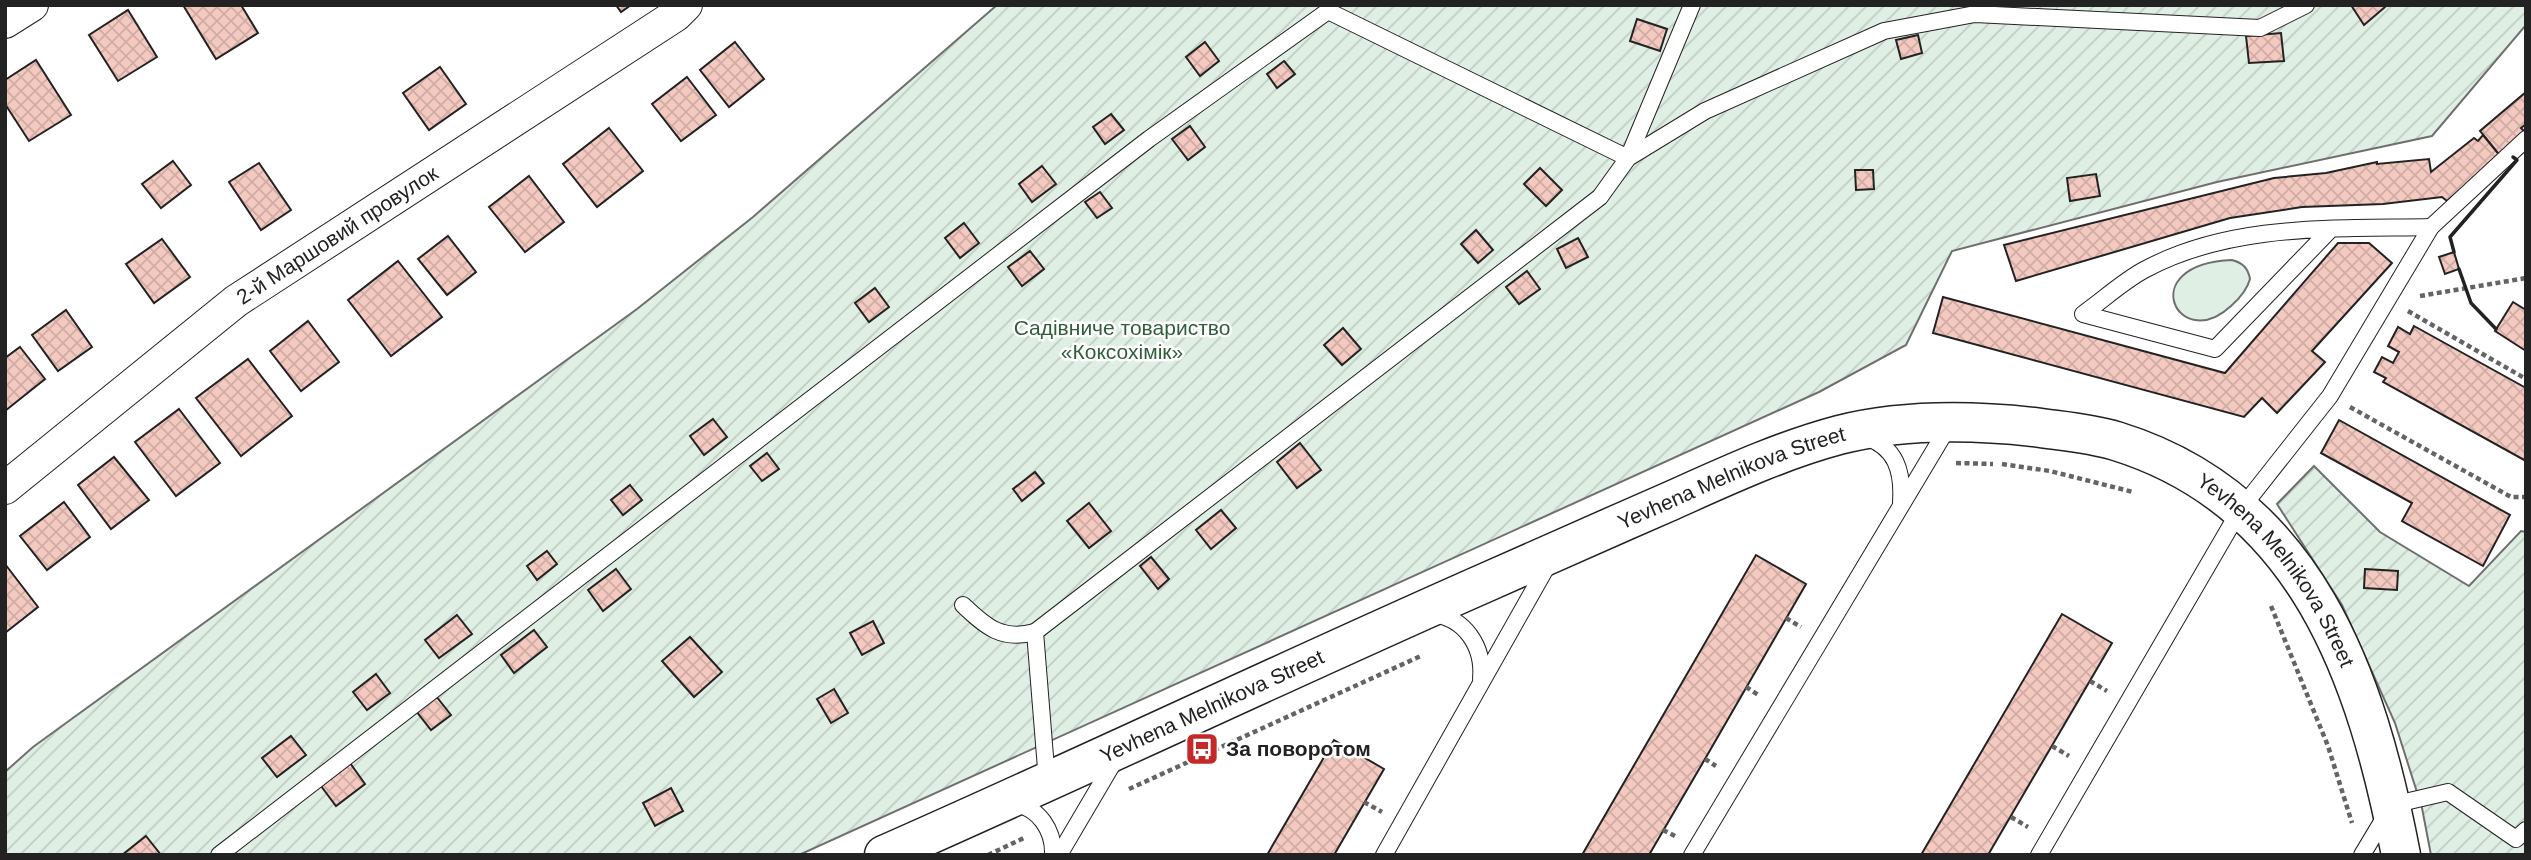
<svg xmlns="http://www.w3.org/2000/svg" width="2531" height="860" font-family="Arial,sans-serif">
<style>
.grass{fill:#e0efe3;stroke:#6f6f6f;stroke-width:2}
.garden{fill:url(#garden-furrows);stroke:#6f6f6f;stroke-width:2}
.building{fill:url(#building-cross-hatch);stroke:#222;stroke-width:2}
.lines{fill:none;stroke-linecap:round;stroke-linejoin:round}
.lane-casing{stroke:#222;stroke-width:18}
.street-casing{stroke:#222;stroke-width:34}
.secondary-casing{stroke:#222;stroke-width:41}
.path{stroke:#646464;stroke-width:4.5;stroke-dasharray:5 3.5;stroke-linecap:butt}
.lane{stroke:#fff;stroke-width:16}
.street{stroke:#fff;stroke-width:32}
.secondary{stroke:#fff;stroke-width:38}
.wall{stroke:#222;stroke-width:3.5}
.labels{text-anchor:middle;stroke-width:5;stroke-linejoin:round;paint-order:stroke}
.street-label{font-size:21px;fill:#222;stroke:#fff}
.park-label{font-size:21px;fill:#2f5e38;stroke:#fff}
.poi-label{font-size:21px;font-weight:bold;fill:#222;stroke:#fff;text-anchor:start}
</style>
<defs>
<pattern id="garden-furrows" width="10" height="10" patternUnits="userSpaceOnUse" patternTransform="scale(1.75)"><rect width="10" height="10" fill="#e0efe3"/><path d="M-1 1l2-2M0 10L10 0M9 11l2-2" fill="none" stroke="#c0cdc2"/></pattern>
<pattern id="building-cross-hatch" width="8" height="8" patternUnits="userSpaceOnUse" patternTransform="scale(1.75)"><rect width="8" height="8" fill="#f3c9c0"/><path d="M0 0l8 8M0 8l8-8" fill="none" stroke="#d0aca5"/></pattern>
</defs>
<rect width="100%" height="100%" fill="#fff"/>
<path class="grass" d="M2232,260C2243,263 2248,268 2250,279C2247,290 2240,298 2231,306C2178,355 2133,264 2232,260Z"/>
<g class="garden">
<path d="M997,5H2526V25L2432,136L2217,182L1952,251L1906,345L1819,392L799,855H5V772L33,747L637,309L753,217Z"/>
<path d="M2314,466L2380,532L2469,586L2521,531L2526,532V855H2431L2422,808L2395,723L2342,605L2277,504Z"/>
</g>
<g class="building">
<path d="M183,5H241L258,33L216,59Z"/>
<path d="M616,5H631L621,12Z"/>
<path d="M2351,5H2384L2385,7L2364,25Z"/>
<path d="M128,10L157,57L118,81L89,35Z"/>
<path d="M1637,19L1667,29L1660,51L1630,41Z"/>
<path d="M2281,33L2284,61L2249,63L2246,36Z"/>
<path d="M1918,35L1922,53L1901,59L1896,40Z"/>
<path d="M735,42L764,79L729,107L700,70Z"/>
<path d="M1205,42L1219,61L1200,76L1186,57Z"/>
<path d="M36,60L71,115L29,141L5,104V80Z"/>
<path d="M1284,61L1295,74L1277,88L1267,74Z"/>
<path d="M440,67L466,104L429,130L403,93Z"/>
<path d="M687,77L716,115L681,141L652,104Z"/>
<path d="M2526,92V124L2521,128L2525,132L2501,157L2480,131Z"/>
<path d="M1111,114L1124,130L1105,144L1093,127Z"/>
<path d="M1190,126L1205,147L1188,160L1172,139Z"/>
<path d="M609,128L643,171L597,207L563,164Z"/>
<path d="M2483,135L2501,157L2447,201L2442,197L2383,204L2302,207L2230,218L2016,281L2004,245L2274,178L2326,173L2377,162V164L2429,159L2431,172L2474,138L2478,141Z"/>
<path d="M173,161L191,185L161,208L142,184Z"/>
<path d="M259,163L291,210L261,230L229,182Z"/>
<path d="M1042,166L1056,184L1032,202L1019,184Z"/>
<path d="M1540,168L1562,190L1546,206L1524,184Z"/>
<path d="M1855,170H1873L1874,189L1856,190Z"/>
<path d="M2096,174L2100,196L2070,201L2067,178Z"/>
<path d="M529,176L564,222L525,252L489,207Z"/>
<path d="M1100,192L1112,208L1097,218L1085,202Z"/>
<path d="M964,223L979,243L960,258L945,238Z"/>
<path d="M1476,230L1493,250L1478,263L1461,244Z"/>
<path d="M448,236L476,272L447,295L418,259Z"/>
<path d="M1578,238L1588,257L1566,268L1557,249Z"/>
<path d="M162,239L190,277L154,303L126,264Z"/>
<path d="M2338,243H2369L2392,263L2312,351L2325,362L2277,413L2262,398L2244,417L1933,333L1943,297L2225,373Z"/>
<path d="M1030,251L1044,269L1022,286L1008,267Z"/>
<path d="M2454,252L2459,269L2445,274L2439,257Z"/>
<path d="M398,261L442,317L391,356L348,300Z"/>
<path d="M1527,271L1540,289L1519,304L1506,287Z"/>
<path d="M875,288L889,307L869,322L855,303Z"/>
<path d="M2513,302L2526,310V351L2495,331Z"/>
<path d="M66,310L92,347L58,371L32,335Z"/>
<path d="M308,321L339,362L301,391L270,351Z"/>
<path d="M2414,326L2526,388V461L2383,382L2386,378L2374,372L2382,357L2393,363L2399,352L2388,346L2398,327L2410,334Z"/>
<path d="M1343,328L1361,349L1342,365L1324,345Z"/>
<path d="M20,347L45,379L5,411V358Z"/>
<path d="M248,359L292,416L241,456L196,398Z"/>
<path d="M179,409L220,463L176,496L135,442Z"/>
<path d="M713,419L727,437L704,455L690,436Z"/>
<path d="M2339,420L2510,515L2483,566L2402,521L2412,503L2321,453Z"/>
<path d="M1300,443L1321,470L1297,488L1277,462Z"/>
<path d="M767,453L779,469L762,481L750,466Z"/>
<path d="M114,457L149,500L111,529L78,485Z"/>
<path d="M1035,472L1044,483L1022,501L1013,489Z"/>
<path d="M630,485L642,500L623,515L611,500Z"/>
<path d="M64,502L90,537L47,570L20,536Z"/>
<path d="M1089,503L1111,531L1089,548L1067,521Z"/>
<path d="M1221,510L1236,528L1211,549L1196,530Z"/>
<path d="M547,551L557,564L537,580L527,566Z"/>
<path d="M1756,555L1806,584L1705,759L1649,855H1582Z"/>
<path d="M1151,557L1169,579L1158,589L1140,566Z"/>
<path d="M5,564L38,607L5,633Z"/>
<path d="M616,569L631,589L603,611L588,590Z"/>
<path d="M2365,569L2398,571L2397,590L2364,588Z"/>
<path d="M2062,614L2112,643L1988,855H1921Z"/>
<path d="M457,615L472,634L439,658L425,640Z"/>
<path d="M873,621L884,643L862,655L850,633Z"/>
<path d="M534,630L547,647L514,673L501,655Z"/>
<path d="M690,637L722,672L694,697L662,661Z"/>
<path d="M376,674L390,693L367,710L353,692Z"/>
<path d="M834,689L848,713L831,723L817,699Z"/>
<path d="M436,696L451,715L431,730L416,711Z"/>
<path d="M291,736L306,755L277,777L262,758Z"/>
<path d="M1334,740L1384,769L1334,855H1267Z"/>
<path d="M350,763L365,784L336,806L321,786Z"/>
<path d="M671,788L683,811L655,826L643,803Z"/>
<path d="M146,836L161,855H122Z"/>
</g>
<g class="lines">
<defs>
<g id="lane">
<path d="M2331,229L2215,349L2083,314C2103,300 2122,282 2144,270C2231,223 2334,229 2431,227"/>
<path d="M1865,437C1896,447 1903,471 1901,502"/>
<path d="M963,605C986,627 1002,641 1035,632"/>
<path d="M1431,614C1466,617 1484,648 1481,679"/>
<path d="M1047,781L1035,632L1600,197L1628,158L1705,111L1884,31L1975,14L2260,28L2306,5"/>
<path d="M1014,804C1039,807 1054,831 1053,855"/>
<path d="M219,855L1149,139L1328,11L1628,158L1692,5"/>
<path d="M1059,855L1115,760"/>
<path d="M1384,855L1550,561"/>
<path d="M1692,855L1950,424"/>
<path d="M2039,855L2240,510L2330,396L2431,227L2526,139"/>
<path d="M2362,855L2392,805L2448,792L2516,839L2526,830"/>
</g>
<g id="street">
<path d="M5,22L32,5"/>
<path id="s1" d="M5,488L236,301L676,15L686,5"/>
</g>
<g id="secondary">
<path id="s2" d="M884,855C1086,766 1285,671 1487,582C1546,556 1606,529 1666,503C1722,478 1779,451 1839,435C1902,419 1970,420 2034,427C2061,431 2090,433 2116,441C2307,500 2367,678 2401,855"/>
</g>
</defs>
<use href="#lane" class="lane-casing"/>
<use href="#street" class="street-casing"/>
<use href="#secondary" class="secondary-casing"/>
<g class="path">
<path d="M2420,296L2526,278"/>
<path d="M2408,311L2526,379"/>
<path d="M2350,407L2511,497H2526"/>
<path d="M1956,463L1993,464"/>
<path d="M2002,464L2050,471L2133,492"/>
<path d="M2271,606L2328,746L2352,823"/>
<path d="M1786,618L1801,627"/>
<path d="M2090,681L2107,691"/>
<path d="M1746,687L1760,696"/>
<path d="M2052,746L2069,756"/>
<path d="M1705,759L1716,766"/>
<path d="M1129,789L1423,655"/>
<path d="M1364,802L1382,812"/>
<path d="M2011,817L2028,827"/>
<path d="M1663,830L1675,836"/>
<path d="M988,855L1026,837"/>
</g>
<use href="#lane" class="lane"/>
<use href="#street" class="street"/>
<use href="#secondary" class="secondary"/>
<g class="wall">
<path d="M2454,252L2450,237L2517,160L2513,157"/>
<path d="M2459,269L2471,303L2496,329"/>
</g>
</g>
<defs>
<symbol id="bus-square" viewBox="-11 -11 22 22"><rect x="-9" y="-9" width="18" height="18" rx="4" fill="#c62828" stroke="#fff"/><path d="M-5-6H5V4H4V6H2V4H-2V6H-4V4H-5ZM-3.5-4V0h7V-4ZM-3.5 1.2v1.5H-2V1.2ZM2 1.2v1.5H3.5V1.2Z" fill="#fff"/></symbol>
</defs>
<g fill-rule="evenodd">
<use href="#bus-square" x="1183" y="730" width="38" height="38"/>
</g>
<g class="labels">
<g class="street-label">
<text dy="7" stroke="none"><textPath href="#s1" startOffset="418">2-й Маршовий провулок</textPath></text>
<text dy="7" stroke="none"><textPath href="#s2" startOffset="928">Yevhena Melnikova Street</textPath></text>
<text dy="7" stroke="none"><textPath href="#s2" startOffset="1536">Yevhena Melnikova Street</textPath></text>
<text dy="7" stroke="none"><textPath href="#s2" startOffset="360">Yevhena Melnikova Street</textPath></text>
</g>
<g class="park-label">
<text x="1122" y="335">Садівниче товариство<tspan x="1122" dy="24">«Коксохімік»</tspan></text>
</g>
<g class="poi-label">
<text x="1226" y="756">За поворотом</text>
</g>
</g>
<rect width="2531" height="860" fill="none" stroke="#222222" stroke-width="14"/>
</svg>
